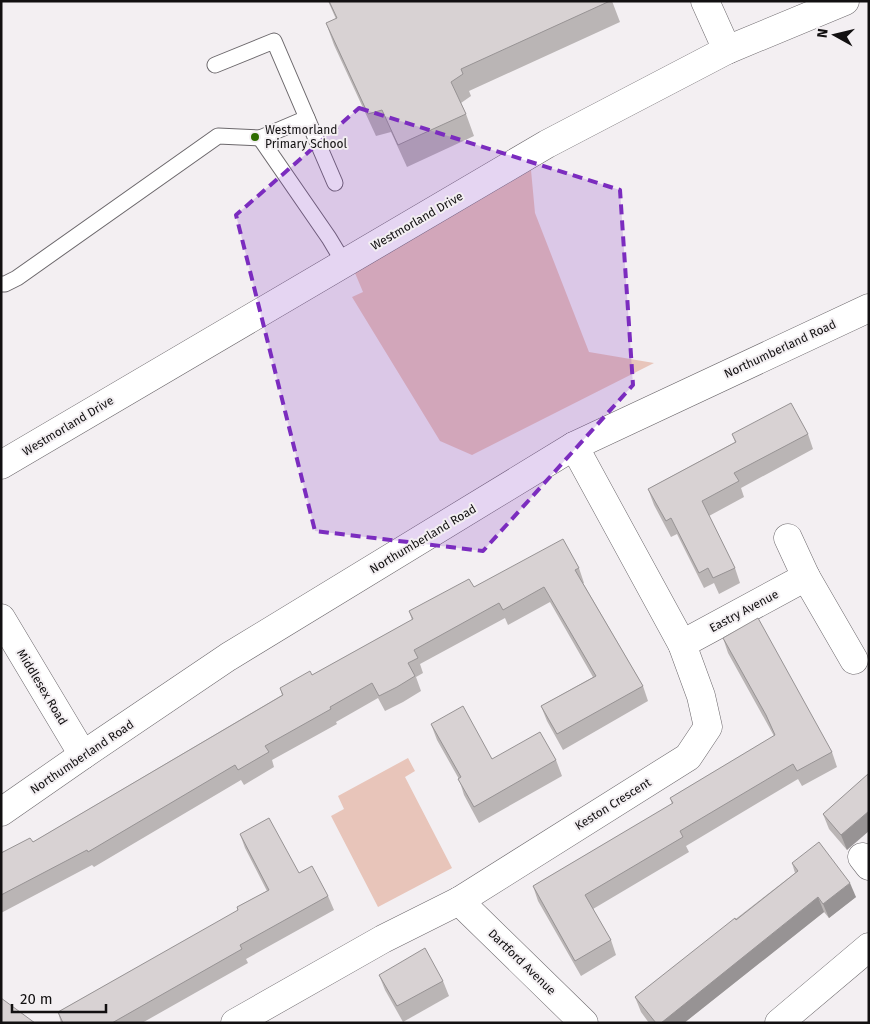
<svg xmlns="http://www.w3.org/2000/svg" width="870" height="1024" font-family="'Fira Sans',sans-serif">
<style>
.green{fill:#e8c5ba}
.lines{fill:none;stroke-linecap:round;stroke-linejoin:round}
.service-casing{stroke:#6c686c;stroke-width:17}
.minor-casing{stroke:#6c686c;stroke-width:29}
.service{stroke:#fff;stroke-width:15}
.minor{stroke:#fff;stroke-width:28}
.wall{fill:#bab5b5}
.shaded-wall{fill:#979394}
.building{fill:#d8d2d3;stroke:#979394}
.marked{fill:#7b2cbf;fill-opacity:0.2;stroke:#7b2cbf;stroke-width:4;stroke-dasharray:10 6;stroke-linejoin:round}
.poi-dot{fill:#2e6d01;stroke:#f3eff2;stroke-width:2}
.labels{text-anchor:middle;stroke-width:4;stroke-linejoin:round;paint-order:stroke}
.poi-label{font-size:12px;fill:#121011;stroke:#f3eff2;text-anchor:start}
.street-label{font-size:12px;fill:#121011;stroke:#f3eff2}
</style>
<rect width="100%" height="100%" fill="#f3eff2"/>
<g class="green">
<path d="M531,170L535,213L589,352L654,363L472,455L440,441L352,297L363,292L355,273Z"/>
<path d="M408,758L415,771L405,777L452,868L378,907L331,816L344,809L338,796Z"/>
</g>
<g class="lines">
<defs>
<g id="service">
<path d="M215,65L274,41L307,118L260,138L329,238L344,263"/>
<path d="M307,118L335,183"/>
<path d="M1,284H5L17,278L218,136L260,138"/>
</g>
<g id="minor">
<path d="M705,1L727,50"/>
<path d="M1,465L547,144L727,50L845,1"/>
<path d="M788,538L806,577L854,660"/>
<path d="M1,618L83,755"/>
<path d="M682,644L806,577"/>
<path d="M1,812L83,755L228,657L574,446L869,308"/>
<path d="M862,857L869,866"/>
<path d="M459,901L584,1023"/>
<path d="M235,1023L383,939L459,901L688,757L708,727L701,696L682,644L574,446"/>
<path d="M779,1023L869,947"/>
</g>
</defs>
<use href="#service" class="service-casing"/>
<use href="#minor" class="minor-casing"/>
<use href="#service" class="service"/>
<use href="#minor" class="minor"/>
</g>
<g class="wall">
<path d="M328,1H612L620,22L469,91L471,96L461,103L466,114L474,136L407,167L391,132L376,136L334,45L326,23L336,19Z"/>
<path d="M732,434H808L813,449L741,488L744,497L709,516L735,568L740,583L719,594L714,583L704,588L677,534L671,537L654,505L648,489L735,442Z"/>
<path d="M579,568L584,583H583L643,686L648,701L563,750L547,721L541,706L593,677L550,602L508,625L505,618L420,664L423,673L416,677L421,691L403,702L385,711L378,698L336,722L337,724L272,760L274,767L244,785L241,780L94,867L92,865L1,913V853L33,842L282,695L280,688L312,675L412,620L409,611L474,587Z"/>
<path d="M723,638L832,752L837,767L802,786L798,779L686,846L689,852L593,909L611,940L616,955L581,976L538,901L533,886L672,804L670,798L774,736L728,653Z"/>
<path d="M431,724L492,759L556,760L562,776L479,823L464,795L459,779L437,740Z"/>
<path d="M869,775L847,850L829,829L823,814Z"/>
<path d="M240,834L299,873L328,896L334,910L246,959L248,963L142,1023H61L58,1012L238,911L237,907L267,891L245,848Z"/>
<path d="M792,863L856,897L829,918L824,912L684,1023H649L641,1012L635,997L795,873Z"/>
<path d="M379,975L443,981L449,996L403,1022L385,990Z"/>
</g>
<g class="shaded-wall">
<path d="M869,811V831L847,850L841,835Z"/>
<path d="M850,883L856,897L829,918L823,904Z"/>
<path d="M818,897L824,912L684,1023H661Z"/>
</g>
<g class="building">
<path d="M329,1H610L461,69L463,74L451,82L466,114L398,145L382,110L368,114L326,23L337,18Z"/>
<path d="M791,403L808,434L734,473L739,481L702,501L735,568L713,578L708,568L699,573L671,518L666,521L648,489L736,442L732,434Z"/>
<path d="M563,539L579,568L575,570L643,686L557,734L541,706L596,676L544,587L503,610L499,603L414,650L418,658L408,663L415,676L397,687L379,696L372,683L330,707L331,709L265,746L269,752L238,770L235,765L88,852L87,850L1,895V853L30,838L33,842L283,695L280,688L310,671L312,675L413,619L409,611L469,579L474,587Z"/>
<path d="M758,618L832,752L797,771L793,764L680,831L683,837L585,895L611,940L575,961L533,886L673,803L670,798L775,735L766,715L723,638Z"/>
<path d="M463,706L492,759L540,732L556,760L474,807L458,779L461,777L431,724Z"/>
<path d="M868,774L869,811L841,835L823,814Z"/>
<path d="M269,818L299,873L312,866L328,896L240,945L242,949L112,1023H63L58,1012L238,910L237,907L269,890L240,834Z"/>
<path d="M819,842L850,883L823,904L818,897L661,1023H656L635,997L735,918L736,920L798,871L792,863Z"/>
<path d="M425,948L443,981L397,1006L379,975Z"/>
<path d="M1,998L35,1023H1Z"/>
</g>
<path class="marked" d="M359,108L620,190L633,385L483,551L315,531L236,215Z"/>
<circle class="poi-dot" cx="255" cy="137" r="5"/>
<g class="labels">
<g class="poi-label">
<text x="265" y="134">Westmorland<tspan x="265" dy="14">Primary School</tspan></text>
</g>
<g class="street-label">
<text transform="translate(417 221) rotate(-30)" y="4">Westmorland Drive</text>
<text transform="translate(780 349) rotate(-25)" y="4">Northumberland Road</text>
<text transform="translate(68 426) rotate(-31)" y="4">Westmorland Drive</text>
<text transform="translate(423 539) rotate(-31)" y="4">Northumberland Road</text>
<text transform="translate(744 611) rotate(-28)" y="4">Eastry Avenue</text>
<text transform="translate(42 687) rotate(59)" y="4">Middlesex Road</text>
<text transform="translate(82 757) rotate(-34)" y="4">Northumberland Road</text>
<text transform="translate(613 804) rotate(-32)" y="4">Keston Crescent</text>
<text transform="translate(522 962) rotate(44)" y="4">Dartford Avenue</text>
</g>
</g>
<rect width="870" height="1024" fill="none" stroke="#121011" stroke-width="5"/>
<g transform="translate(835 35) rotate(278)" stroke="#f3eff2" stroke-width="4" paint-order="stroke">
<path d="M0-4L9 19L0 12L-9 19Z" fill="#121011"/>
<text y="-8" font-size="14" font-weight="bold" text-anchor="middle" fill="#121011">N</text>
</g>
<path d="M12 1004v8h94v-8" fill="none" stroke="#121011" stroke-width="2.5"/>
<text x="20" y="1004" font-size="15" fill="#121011" stroke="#f3eff2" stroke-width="4" paint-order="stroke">20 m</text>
</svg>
